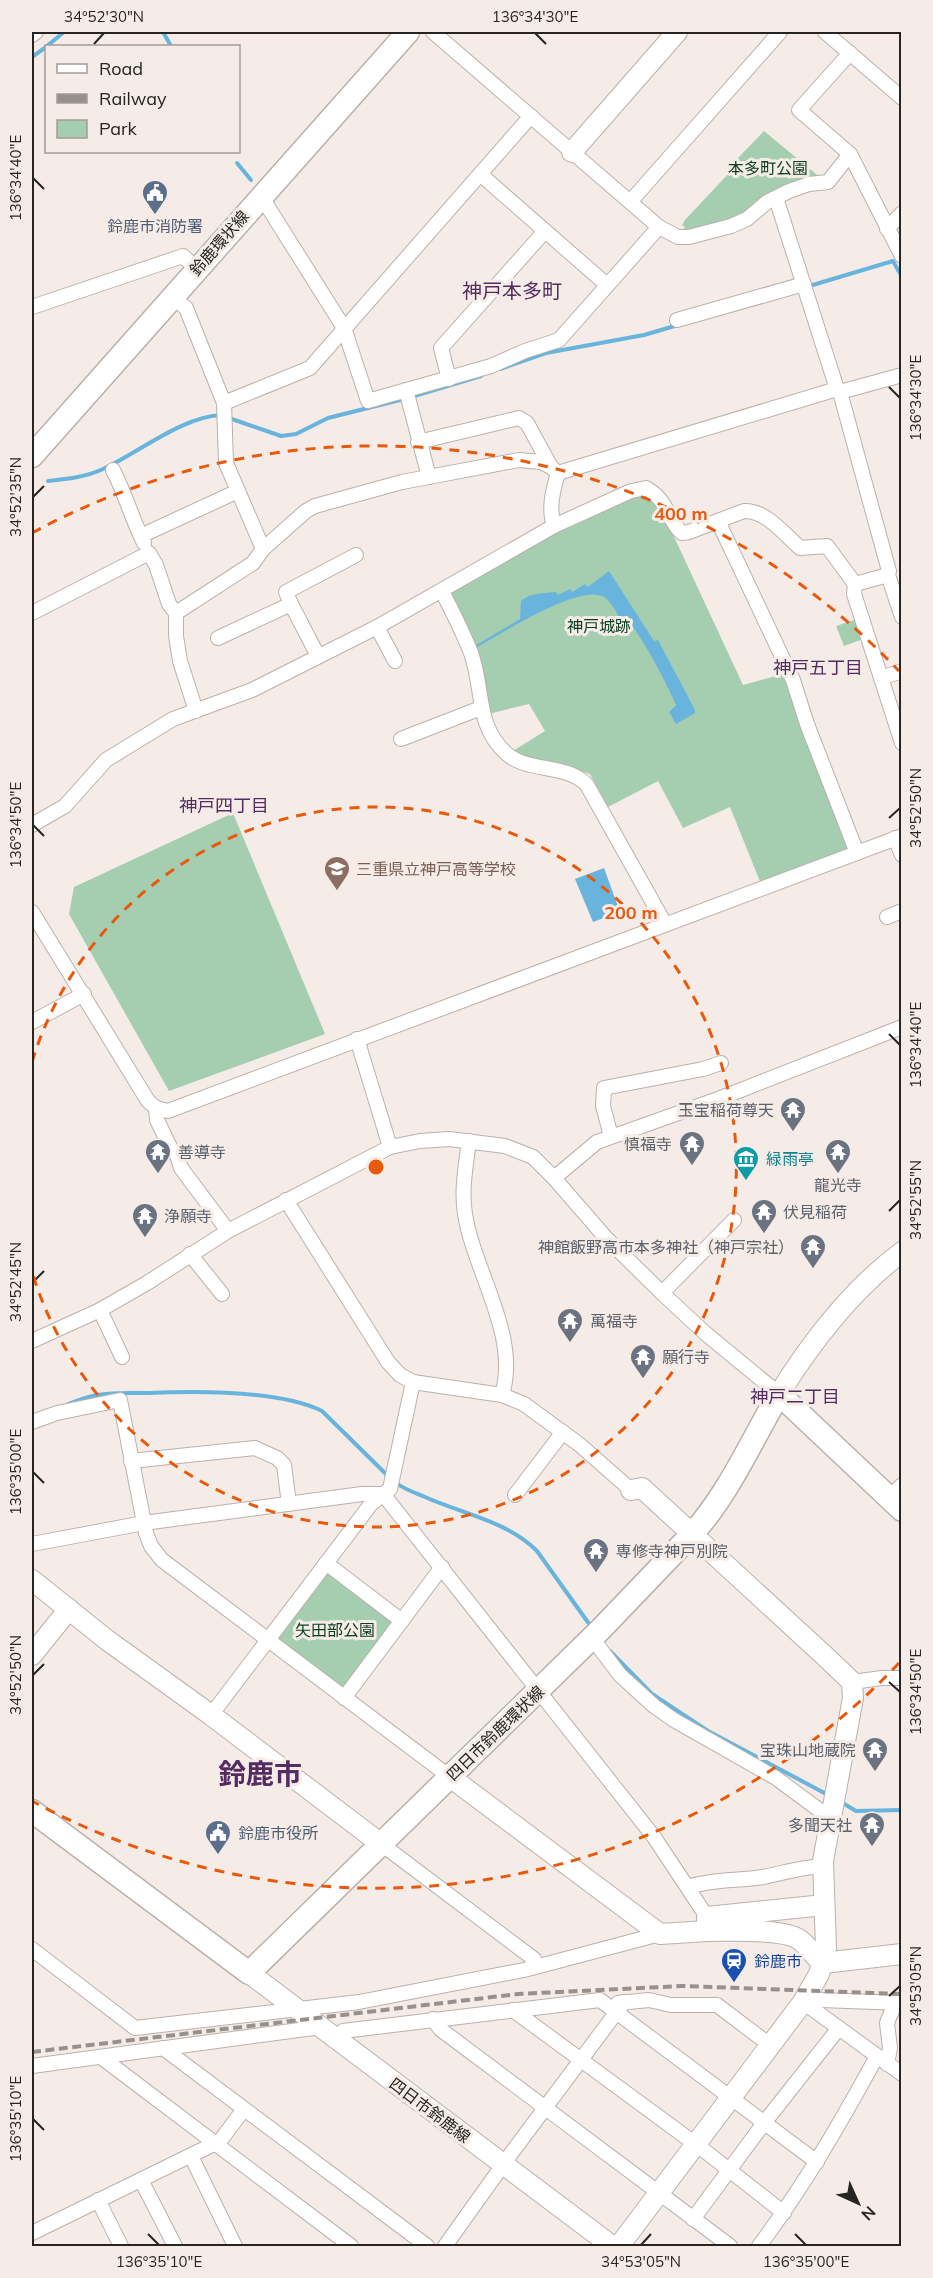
<svg xmlns="http://www.w3.org/2000/svg" width="933" height="2278" font-family="Mulish,'Noto Sans JP',sans-serif">
<style>
.green{fill:#a5cdaf}
.water{fill:#68b4dd}
.lines{fill:none;stroke-linecap:round;stroke-linejoin:round}
.stream{stroke:#68b4dd;stroke-width:4}
.street-casing{stroke:#bab1ad;stroke-width:16}
.secondary-casing{stroke:#bab1ad;stroke-width:22}
.primary-casing{stroke:#bab1ad;stroke-width:25}
.street{stroke:#fff;stroke-width:14}
.secondary{stroke:#fff;stroke-width:20}
.primary{stroke:#fff;stroke-width:22}
.rail{stroke:#97918d;stroke-width:4;stroke-dasharray:9 4.5;stroke-linecap:butt}
.ticks{fill:none;stroke:#272422;stroke-width:2}
.ring{fill:none;stroke:#e8590c;stroke-width:3;stroke-dasharray:10 8}
.labels{text-anchor:middle;stroke-width:6;stroke-linejoin:round;paint-order:stroke}
.park-label{font-size:16px;fill:#0d4021;stroke:#f5ece7}
.service-label{font-size:16px;fill:#4e5e75;stroke:#f5ece7}
.street-label{font-size:16px;fill:#272422;stroke:#f5ece7}
.education-label{font-size:16px;fill:#785e54;stroke:#f5ece7;text-anchor:start}
.worship-label{font-size:16px;fill:#5b616d;stroke:#f5ece7;text-anchor:start}
.culture-label{font-size:16px;fill:#0d838f;stroke:#f5ece7;text-anchor:start}
.transit-label{font-size:16px;fill:#164399;stroke:#f5ece7;text-anchor:start}
.neighbourhood-label{font-size:18px;fill:#542c62;stroke:#f5ece7}
.quarter-label{font-size:20px;fill:#542c62;stroke:#f5ece7}
.town-label{font-size:28px;font-weight:bold;fill:#542c62;stroke:#f5ece7}
.centre{fill:#e8590c;stroke:#f5ece7;stroke-width:3}
.ring-label{font-size:18px;text-anchor:middle;font-weight:bold;fill:#e8590c;stroke:#f5ece7;stroke-width:6;stroke-linejoin:round;paint-order:stroke}
.neatline{fill:none;stroke:#272422;stroke-width:2}
.ticks-label{font-size:15px;text-anchor:middle;fill:#272422}
</style>
<rect width="100%" height="100%" fill="#f5ece7"/>
<g class="green">
<path d="M764,131L822,179L730,223L681,232L685,227L682,225L685,220L730,172L735,173L740,169L738,158Z"/>
<path d="M644,492L656,498L743,685L786,673L850,843L847,852L761,884L730,807L683,828L658,781L608,807L590,774L563,765L524,757L513,751L545,731L529,704L488,714L450,595V589L555,531Z"/>
<path d="M857,619L863,639L844,646L836,626Z"/>
<path d="M233,813L325,1034L169,1091L69,914L74,887Z"/>
<path d="M331,1572L392,1619V1624L345,1687L340,1688L278,1641L277,1636L325,1573Z"/>
</g>
<g class="water">
<path d="M609,571L654,641L658,640L695,710V713L676,724L669,712L676,705C662,674 648,648 629,621L623,623C618,616 612,602 604,597C581,582 497,636 474,649L473,647L520,619L521,601C532,592 542,594 556,592L558,595L570,589L572,592L585,584L588,587Z"/>
<path d="M604,868L620,912L593,922L575,879Z"/>
</g>
<g class="lines">
<g class="stream">
<path d="M163,32L171,46"/>
<path d="M47,46L64,32"/>
<path d="M32,57L46,47"/>
<path d="M237,163L251,180"/>
<path d="M806,287L893,261L902,277"/>
<path d="M500,369L546,353L644,335L678,325"/>
<path d="M411,397L481,376"/>
<path d="M229,418L281,436L296,434L328,418L404,399"/>
<path d="M48,481C67,479 86,477 103,469C138,453 183,416 222,415"/>
<path d="M66,1405C76,1401 87,1397 97,1395C114,1392 131,1393 148,1393C197,1391 279,1390 322,1411L390,1478"/>
<path d="M396,1483C404,1489 415,1493 425,1497C463,1514 507,1521 537,1551L592,1628"/>
<path d="M610,1651L652,1694L708,1731L830,1796"/>
<path d="M841,1802L856,1811L902,1810"/>
</g>
<defs>
<g id="street">
<path d="M433,32L659,227L678,237H689L731,226L747,219L767,202L789,191L809,184L828,182L850,154L902,256"/>
<path d="M825,32L902,98"/>
<path d="M32,35L36,32"/>
<path d="M850,154L799,110L850,53"/>
<path d="M480,174L607,285"/>
<path d="M261,196L344,328L368,401L491,366L525,351L559,340L659,227"/>
<path d="M776,198L837,389L840,392L889,571L888,575L902,617"/>
<path d="M630,202L780,32"/>
<path d="M887,229L902,213"/>
<path d="M172,297L186,308L224,403L226,463L263,549"/>
<path d="M32,307L183,256L197,269"/>
<path d="M677,320L804,284"/>
<path d="M449,379L441,348L545,231"/>
<path d="M406,390L429,477"/>
<path d="M840,392L902,375"/>
<path d="M224,403L310,368L531,116"/>
<path d="M418,442L519,418L527,423L551,467"/>
<path d="M113,470C125,493 132,519 144,543"/>
<path d="M558,473L837,389"/>
<path d="M718,521L793,680L807,724L857,853"/>
<path d="M554,526C548,509 553,490 558,473"/>
<path d="M145,534L238,491"/>
<path d="M855,584L854,594L902,743"/>
<path d="M442,591C452,611 463,632 471,653C484,689 475,726 507,754C529,773 566,763 587,785L665,924"/>
<path d="M291,604L286,592L356,555"/>
<path d="M32,613L149,553L156,565L169,604L176,613V636L180,661L196,711"/>
<path d="M176,613L253,563L263,549L306,511L315,506L402,482L519,460L541,462L551,467L558,473"/>
<path d="M377,627L395,661"/>
<path d="M218,638L291,604L318,656"/>
<path d="M881,678L902,671"/>
<path d="M401,739L481,708"/>
<path d="M32,825L65,806L106,760L173,719L252,690L377,627L554,526L631,491L646,488C670,502 666,519 682,533L689,532L744,511C766,510 784,534 800,548L827,546L855,584L888,575"/>
<path d="M895,838L902,855"/>
<path d="M32,912L148,1101L156,1108L168,1111L902,836"/>
<path d="M887,917L902,911"/>
<path d="M32,1022L84,994"/>
<path d="M357,1039L390,1147"/>
<path d="M156,1108L157,1120L172,1151L176,1152L181,1168L228,1231"/>
<path d="M611,1136L603,1106L604,1088L703,1069L721,1063"/>
<path d="M469,1141C466,1165 461,1190 465,1214C474,1272 520,1335 502,1395"/>
<path d="M554,1178L597,1142L718,1099L902,1027"/>
<path d="M286,1200L388,1362L400,1375L413,1382L502,1395L524,1404L580,1445L631,1490"/>
<path d="M190,1254L222,1294"/>
<path d="M662,1293L734,1220"/>
<path d="M100,1310L122,1357"/>
<path d="M32,1341L100,1310L147,1283L228,1231L390,1147L420,1141L449,1139L505,1146L533,1157L554,1178L606,1238L662,1293L705,1333L779,1394"/>
<path d="M32,1422L57,1413L120,1400L146,1533L151,1546L162,1560L450,1777"/>
<path d="M131,1461L255,1448L277,1458L284,1465L289,1504"/>
<path d="M515,1495L563,1432"/>
<path d="M889,1498L902,1485"/>
<path d="M32,1544L144,1523L362,1494H383L654,1837L707,1917"/>
<path d="M326,1563L402,1621"/>
<path d="M592,1638L620,1675L654,1706L674,1720L776,1778L830,1818"/>
<path d="M852,1682L882,1678H902"/>
<path d="M344,1698L442,1567"/>
<path d="M211,1715L371,1504L390,1489L413,1382"/>
<path d="M380,1843L534,1959L535,1966"/>
<path d="M688,1887C713,1879 738,1881 763,1877C783,1873 802,1867 823,1866"/>
<path d="M32,1949L135,2028L359,2002L524,1970L660,1934"/>
<path d="M807,1995L821,2000L902,2003"/>
<path d="M803,2002L902,2074"/>
<path d="M618,2003L649,2000L671,2005H717L770,2045"/>
<path d="M513,2010L705,2151L784,2213"/>
<path d="M433,2019L440,2029L730,2246"/>
<path d="M335,2038L343,2031L600,2000L817,2162"/>
<path d="M163,2048L427,2246"/>
<path d="M101,2057L351,2246"/>
<path d="M887,2064L890,2048L887,2023L895,2003"/>
<path d="M32,2066L321,2027"/>
<path d="M191,2156L235,2246"/>
<path d="M141,2180L175,2246"/>
<path d="M98,2200L121,2246"/>
<path d="M693,2219L764,2123L839,2028"/>
<path d="M32,2233L220,2141L244,2109"/>
<path d="M445,2246L510,2155L624,2002"/>
<path d="M759,2246C804,2186 841,2122 877,2056"/>
</g>
<g id="secondary">
<path d="M572,152L677,32"/>
<path d="M779,1394C812,1341 851,1290 902,1252"/>
<path d="M32,1580L107,1640L211,1715L380,1843"/>
<path d="M32,1655L69,1609"/>
<path d="M450,1777L660,1934L707,1931"/>
<path d="M824,1905L707,1917V1931C729,1931 784,1928 800,1940C809,1947 814,1957 823,1963L902,1954"/>
<path d="M249,1973L612,2246"/>
<path d="M619,2246L803,2002L819,1974L826,1948L823,1861L853,1698L852,1682L827,1658L642,1488L631,1490"/>
</g>
<g id="primary">
<path d="M32,456L408,32"/>
<path d="M32,1811L249,1973L601,1629L693,1533C729,1493 752,1440 779,1394L902,1510"/>
</g>
</defs>
<use href="#street" class="street-casing"/>
<use href="#secondary" class="secondary-casing"/>
<use href="#primary" class="primary-casing"/>
<use href="#street" class="street"/>
<use href="#secondary" class="secondary"/>
<use href="#primary" class="primary"/>
<path class="rail" d="M32,2052L518,1994L682,1986L902,1994"/>
</g>
<path class="ticks" d="M535,33L546,44M94,44L104,33M33,178L44,189M889,387L900,398M33,497L44,486M889,818L900,808M33,825L44,836M889,1034L900,1045M889,1211L900,1200M33,1282L44,1271M33,1472L44,1483M33,1675L44,1664M889,1682L900,1692M889,1996L900,1986M33,2119L44,2130M148,2234L159,2245M795,2234L806,2245M641,2245L651,2234"/>
<g class="ring">
<path d="M32 1062A360 360 0 1 1 32 1272"/>
<path d="M899 1663A721 721 0 0 1 32 1801M32 533A721 721 0 0 1 899 671"/>
</g>
<defs>
<symbol id="civic-pin" viewBox="-11 -11 22 30"><path d="M0 17L-7.5 6A9.5 9.5 0 1 1 7.5 6Z" fill="#5c6f8a" stroke="#f5ece7"/><path d="M-.6-6.5H3V-4.5H.6V-3L4-1V1h2V6H-6V1h2V-1L-.6-3ZM-1.2 2.5V6h2.4V2.5Z" fill="#fff"/></symbol>
<symbol id="school-pin" viewBox="-11 -11 22 30"><path d="M0 17L-7.5 6A9.5 9.5 0 1 1 7.5 6Z" fill="#8d6e63" stroke="#f5ece7"/><path d="M0-5L7-2L0 1L-7-2ZM-4 1L0 2.5L4 1V4Q0 6-4 4Z" fill="#fff"/></symbol>
<symbol id="temple-pin" viewBox="-11 -11 22 30"><path d="M0 17L-7.5 6A9.5 9.5 0 1 1 7.5 6Z" fill="#6b7280" stroke="#f5ece7"/><path d="M0-6L5-2H3V0L6.5 2.5H4V6H1.5V3h-3V6H-4V2.5H-6.5L-3 0V-2H-5Z" fill="#fff"/></symbol>
<symbol id="museum-pin" viewBox="-11 -11 22 30"><path d="M0 17L-7.5 6A9.5 9.5 0 1 1 7.5 6Z" fill="#0f9aa8" stroke="#f5ece7"/><path d="M0-6L6-3V-2H-6V-3ZM-5-1h2V3h-2ZM-1-1h2V3h-2ZM3-1h2V3H3ZM-6 4H6V6H-6Z" fill="#fff"/></symbol>
<symbol id="station-pin" viewBox="-11 -11 22 30"><path d="M0 17L-7.5 6A9.5 9.5 0 1 1 7.5 6Z" fill="#1a4fb4" stroke="#f5ece7"/><path d="M-3-6H3Q5-6 5-4V2Q5 4 3 4L4.5 6H3L1.5 4h-3L-3 6H-4.5L-3 4Q-5 4-5 2V-4Q-5-6-3-6ZM-3.5-4v3h7v-3ZM-3.5 1v1.5H-2V1ZM2 1v1.5H3.5V1Z" fill="#fff"/></symbol>
</defs>
<g fill-rule="evenodd">
<use href="#civic-pin" x="140" y="178" width="30" height="40"/>
<use href="#school-pin" x="322" y="854" width="30" height="40"/>
<use href="#temple-pin" x="778" y="1095" width="30" height="40"/>
<use href="#temple-pin" x="677" y="1129" width="30" height="40"/>
<use href="#temple-pin" x="143" y="1137" width="30" height="40"/>
<use href="#temple-pin" x="823" y="1137" width="30" height="40"/>
<use href="#museum-pin" x="731" y="1144" width="30" height="40"/>
<use href="#temple-pin" x="749" y="1197" width="30" height="40"/>
<use href="#temple-pin" x="130" y="1201" width="30" height="40"/>
<use href="#temple-pin" x="798" y="1232" width="30" height="40"/>
<use href="#temple-pin" x="555" y="1306" width="30" height="40"/>
<use href="#temple-pin" x="628" y="1342" width="30" height="40"/>
<use href="#temple-pin" x="581" y="1536" width="30" height="40"/>
<use href="#temple-pin" x="860" y="1735" width="30" height="40"/>
<use href="#temple-pin" x="857" y="1810" width="30" height="40"/>
<use href="#civic-pin" x="203" y="1818" width="30" height="40"/>
<use href="#station-pin" x="719" y="1946" width="30" height="40"/>
</g>
<g class="labels">
<g class="park-label">
<text x="768" y="174">本多町公園</text>
<text x="599" y="632">神戸城跡</text>
<text x="335" y="1636">矢田部公園</text>
</g>
<g class="service-label">
<text x="155" y="232">鈴鹿市消防署</text>
<text x="238" y="1839" text-anchor="start">鈴鹿市役所</text>
</g>
<g class="street-label">
<text transform="translate(219 243) rotate(-49)" y="6">鈴鹿環状線</text>
<text transform="translate(495 1733) rotate(-44)" y="6">四日市鈴鹿環状線</text>
<text transform="translate(430 2110) rotate(37)" y="6">四日市鈴鹿線</text>
</g>
<g class="education-label">
<text x="356" y="875">三重県立神戸高等学校</text>
</g>
<g class="worship-label">
<text x="774" y="1116" text-anchor="end">玉宝稲荷尊天</text>
<text x="672" y="1150" text-anchor="end">慎福寺</text>
<text x="178" y="1158">善導寺</text>
<text x="838" y="1191" text-anchor="middle">龍光寺</text>
<text x="783" y="1218">伏見稲荷</text>
<text x="164" y="1222">浄願寺</text>
<text x="794" y="1253" text-anchor="end">神館飯野高市本多神社（神戸宗社）</text>
<text x="590" y="1327">萬福寺</text>
<text x="662" y="1363">願行寺</text>
<text x="616" y="1557">専修寺神戸別院</text>
<text x="856" y="1756" text-anchor="end">宝珠山地蔵院</text>
<text x="852" y="1831" text-anchor="end">多聞天社</text>
</g>
<g class="culture-label">
<text x="766" y="1165">緑雨亭</text>
</g>
<g class="transit-label">
<text x="754" y="1967">鈴鹿市</text>
</g>
<g class="neighbourhood-label">
<text x="818" y="674">神戸五丁目</text>
<text x="224" y="812">神戸四丁目</text>
<text x="795" y="1403">神戸二丁目</text>
</g>
<g class="quarter-label">
<text x="512" y="298">神戸本多町</text>
</g>
<g class="town-label">
<text x="260" y="1784">鈴鹿市</text>
</g>
</g>
<circle cx="376" cy="1167" r="9" class="centre"/>
<g class="ring-label">
<text x="681" y="520">400 m</text>
<text x="631" y="919">200 m</text>
</g>
<rect width="933" height="2278" fill="none" stroke="#f5ece7" stroke-width="66"/>
<rect x="45" y="45" width="195" height="108" fill="#f5ece7" stroke="#a39c98" stroke-width="1.5"/>
<rect x="57" y="64" width="30" height="9" fill="#ffffff" stroke="#a39c98" stroke-width="1.5"/>
<text x="99" y="75" font-size="18" fill="#272422">Road</text>
<rect x="57" y="94" width="30" height="9" fill="#97918d" stroke="#a39c98" stroke-width="1.5"/>
<text x="99" y="105" font-size="18" fill="#272422">Railway</text>
<rect x="57" y="120" width="30" height="18" fill="#a5cdaf" stroke="#a39c98" stroke-width="1.5"/>
<text x="99" y="135" font-size="18" fill="#272422">Park</text>
<g transform="translate(858 2203) rotate(135)" stroke="#f5ece7" stroke-width="4.5" paint-order="stroke">
<path d="M0-4.5L10 22L0 15L-10 22Z" fill="#272422"/>
<text y="-9" font-size="16" font-weight="bold" text-anchor="middle" fill="#272422">N</text>
</g>
<rect x="33" y="33" width="867" height="2212" class="neatline"/>
<g class="ticks-label">
<text x="104" y="22">34°52'30"N</text>
<text x="535" y="22">136°34'30"E</text>
<text transform="translate(16 178) rotate(-90)" y="5">136°34'40"E</text>
<text transform="translate(916 398) rotate(-90)" y="5">136°34'30"E</text>
<text transform="translate(16 497) rotate(-90)" y="5">34°52'35"N</text>
<text transform="translate(916 808) rotate(-90)" y="5">34°52'50"N</text>
<text transform="translate(16 825) rotate(-90)" y="5">136°34'50"E</text>
<text transform="translate(916 1045) rotate(-90)" y="5">136°34'40"E</text>
<text transform="translate(916 1200) rotate(-90)" y="5">34°52'55"N</text>
<text transform="translate(16 1282) rotate(-90)" y="5">34°52'45"N</text>
<text transform="translate(16 1472) rotate(-90)" y="5">136°35'00"E</text>
<text transform="translate(16 1675) rotate(-90)" y="5">34°52'50"N</text>
<text transform="translate(916 1692) rotate(-90)" y="5">136°34'50"E</text>
<text transform="translate(916 1986) rotate(-90)" y="5">34°53'05"N</text>
<text transform="translate(16 2119) rotate(-90)" y="5">136°35'10"E</text>
<text x="159" y="2267">136°35'10"E</text>
<text x="641" y="2267">34°53'05"N</text>
<text x="806" y="2267">136°35'00"E</text>
</g>
</svg>
